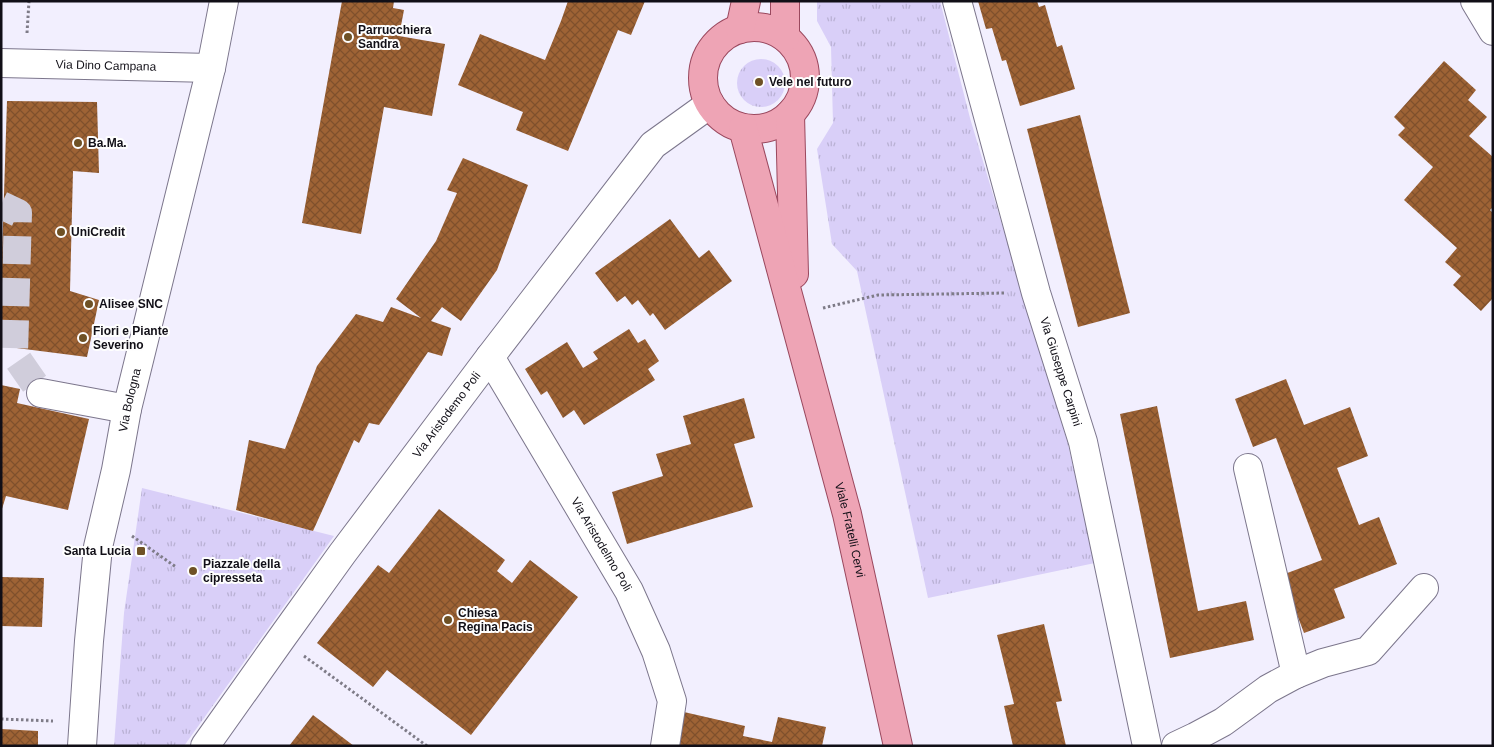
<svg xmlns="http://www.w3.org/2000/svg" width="1494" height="747" font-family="Arial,sans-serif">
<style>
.grass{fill:url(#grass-tufts)}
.building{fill:url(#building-cross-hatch)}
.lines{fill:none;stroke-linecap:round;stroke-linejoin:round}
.minor-tunnel{stroke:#d0cddb;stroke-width:28;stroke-dasharray:28 14;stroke-linecap:butt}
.minor-casing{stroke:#7c768c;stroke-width:30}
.major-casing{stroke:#9a485e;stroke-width:30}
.path{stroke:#7e7b87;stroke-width:3;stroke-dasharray:2.5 2.5;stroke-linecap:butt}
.minor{stroke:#fff;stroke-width:28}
.major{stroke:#eea4b5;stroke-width:28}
.poi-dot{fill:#6e5125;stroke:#fefefe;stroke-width:2}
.labels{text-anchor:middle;stroke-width:4;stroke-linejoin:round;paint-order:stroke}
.poi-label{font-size:12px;font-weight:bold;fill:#110f17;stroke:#fefefe;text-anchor:start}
.street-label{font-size:12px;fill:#110f17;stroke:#fefefe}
</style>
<defs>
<pattern id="grass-tufts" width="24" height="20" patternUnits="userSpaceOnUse" patternTransform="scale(1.25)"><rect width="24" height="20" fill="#d9cff8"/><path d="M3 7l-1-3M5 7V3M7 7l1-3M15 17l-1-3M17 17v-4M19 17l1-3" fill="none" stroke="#b9b1d4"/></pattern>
<pattern id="building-cross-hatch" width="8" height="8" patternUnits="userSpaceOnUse" patternTransform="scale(1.25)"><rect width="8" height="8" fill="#9e6335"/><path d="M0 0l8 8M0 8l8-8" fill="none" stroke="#7f502c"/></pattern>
</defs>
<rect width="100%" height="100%" fill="#f2effe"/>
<g class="grass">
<path d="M817,1H940L970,118L1068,444L1095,563L928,598L857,271L832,244L817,149L833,123L831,47L817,21Z"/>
<circle cx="761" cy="83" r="24"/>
<path d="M142,488L334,536L184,746H114L124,613Z"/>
</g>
<g class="building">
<path d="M342,1H394L393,8L404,10L399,36L445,44L432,116L384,107L361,234L302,223Z"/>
<path d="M568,1H645L631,35L618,30L568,151L516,130L523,112L458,85L480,34L545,60L561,21Z"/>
<path d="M978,1H1037L1039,7L1045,5L1057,47L1062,45L1075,89L1020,106L1006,60L1002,61L992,28L986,29Z"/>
<path d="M1444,61L1476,90L1468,100L1487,117L1469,136L1493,157V207L1490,210L1493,213V298L1481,311L1453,285L1461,276L1445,262L1457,248L1404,200L1433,167L1398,135L1405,128L1394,117Z"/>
<path d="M7,101L97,102L99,173L73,171L70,291L99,300L87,357L1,346V287Z"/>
<path d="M1080,115L1130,313L1078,327L1027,129Z"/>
<path d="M463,158L528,185L497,270L461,321L442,307L431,321L451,328L442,356L428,352L379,425L369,423L359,443L354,440L313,531L236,510L249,440L285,449L317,366L356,314L383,322L391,307L421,318L396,299L436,241L457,193L447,190Z"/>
<path d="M670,219L699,258L709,250L732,281L665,330L653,313L650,316L638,300L632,305L625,296L617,302L595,273Z"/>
<path d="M629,329L638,343L645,339L659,361L648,369L655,380L584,425L574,410L563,418L547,391L541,395L525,369L567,342L583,368L598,359L593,352Z"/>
<path d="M1286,379L1304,425L1350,407L1368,456L1337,468L1359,525L1379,517L1397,564L1334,589L1345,618L1304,633L1282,575L1322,560L1276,438L1253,447L1235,399Z"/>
<path d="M1,385L20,389L17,403L89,419L68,510L6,496L1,512Z"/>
<path d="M744,398L755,438L734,444L753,507L627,544L612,492L663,476L656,454L691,444L683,416Z"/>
<path d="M1157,406L1198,611L1246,601L1254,640L1170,658L1120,414Z"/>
<path d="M439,509L505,560L497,571L512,583L530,560L578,597L471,735L387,670L373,687L317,643L378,565L389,573Z"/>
<path d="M1,577L44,578L42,627L1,626Z"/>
<path d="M1044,624L1062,701L1056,702L1066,746H1013L1004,706L1014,704L997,635Z"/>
<path d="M684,712L745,726L743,736L772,742L778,717L826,727L822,746H676Z"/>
<path d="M313,715L354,746H289Z"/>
<path d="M1,729L38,731V746H1Z"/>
</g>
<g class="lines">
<path class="minor-tunnel" d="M1,205L18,213L14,354L41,393"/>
<defs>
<g id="minor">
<path id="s1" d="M957,1L1036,293L1083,442L1147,746"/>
<path d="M1475,1L1493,31"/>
<path id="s2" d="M1,63L211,68"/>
<path id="s3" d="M490,357L629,591L656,651L672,701L665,746"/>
<path d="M41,393L127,409"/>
<path d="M1248,468L1296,674"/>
<path id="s4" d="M82,746L89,641L98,547L116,470L127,409L211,68L224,1"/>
<path id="s5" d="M205,746L281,639L342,554L490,357L653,145L710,104"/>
<path d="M1176,746L1195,737L1223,722L1268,689L1296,674L1323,663L1368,651L1424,588"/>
</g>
<g id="major">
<circle cx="754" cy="78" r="51"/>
<path d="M740,29L746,1"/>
<path d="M785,37V1"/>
<path d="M790,114L794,274"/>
<path id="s6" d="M743,128L847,514L898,746"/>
</g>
</defs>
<use href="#minor" class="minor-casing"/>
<use href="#major" class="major-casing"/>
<g class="path">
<path d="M27,33L29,1"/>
<path d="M823,308L878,295L1006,293"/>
<path d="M132,536L176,567"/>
<path d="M304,656L427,746"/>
<path d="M1,719L53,721"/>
</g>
<use href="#minor" class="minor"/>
<use href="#major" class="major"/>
</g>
<g class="poi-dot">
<circle cx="348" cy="37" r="5"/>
<circle cx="759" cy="82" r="5"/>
<circle cx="78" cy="143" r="5"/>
<circle cx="61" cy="232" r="5"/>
<circle cx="89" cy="304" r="5"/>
<circle cx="83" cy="338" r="5"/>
<rect x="136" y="546" width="10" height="10" rx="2.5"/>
<circle cx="193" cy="571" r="5"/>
<circle cx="448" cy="620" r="5"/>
</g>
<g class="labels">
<g class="poi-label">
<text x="358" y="34">Parrucchiera<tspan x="358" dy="14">Sandra</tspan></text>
<text x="769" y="86">Vele nel futuro</text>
<text x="88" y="147">Ba.Ma.</text>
<text x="71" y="236">UniCredit</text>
<text x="99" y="308">Alisee SNC</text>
<text x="93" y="335">Fiori e Piante<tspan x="93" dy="14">Severino</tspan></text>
<text x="131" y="555" text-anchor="end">Santa Lucia</text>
<text x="203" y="568">Piazzale della<tspan x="203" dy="14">cipresseta</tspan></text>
<text x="458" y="617">Chiesa<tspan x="458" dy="14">Regina Pacis</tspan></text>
</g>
<g class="street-label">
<text dy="4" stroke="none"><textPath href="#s2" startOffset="105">Via Dino Campana</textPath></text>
<text dy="4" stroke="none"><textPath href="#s1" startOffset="385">Via Giuseppe Carpini</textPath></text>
<text dy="4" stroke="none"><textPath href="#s4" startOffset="350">Via Bologna</textPath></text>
<text dy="4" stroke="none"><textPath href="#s5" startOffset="410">Via Aristodemo Poli</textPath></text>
<text dy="4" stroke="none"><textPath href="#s6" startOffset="416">Viale Fratelli Cervi</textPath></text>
<text dy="4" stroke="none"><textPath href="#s3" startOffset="218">Via Aristodelmo Poli</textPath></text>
</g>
</g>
<rect width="1494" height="747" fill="none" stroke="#110f17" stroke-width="5"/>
</svg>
